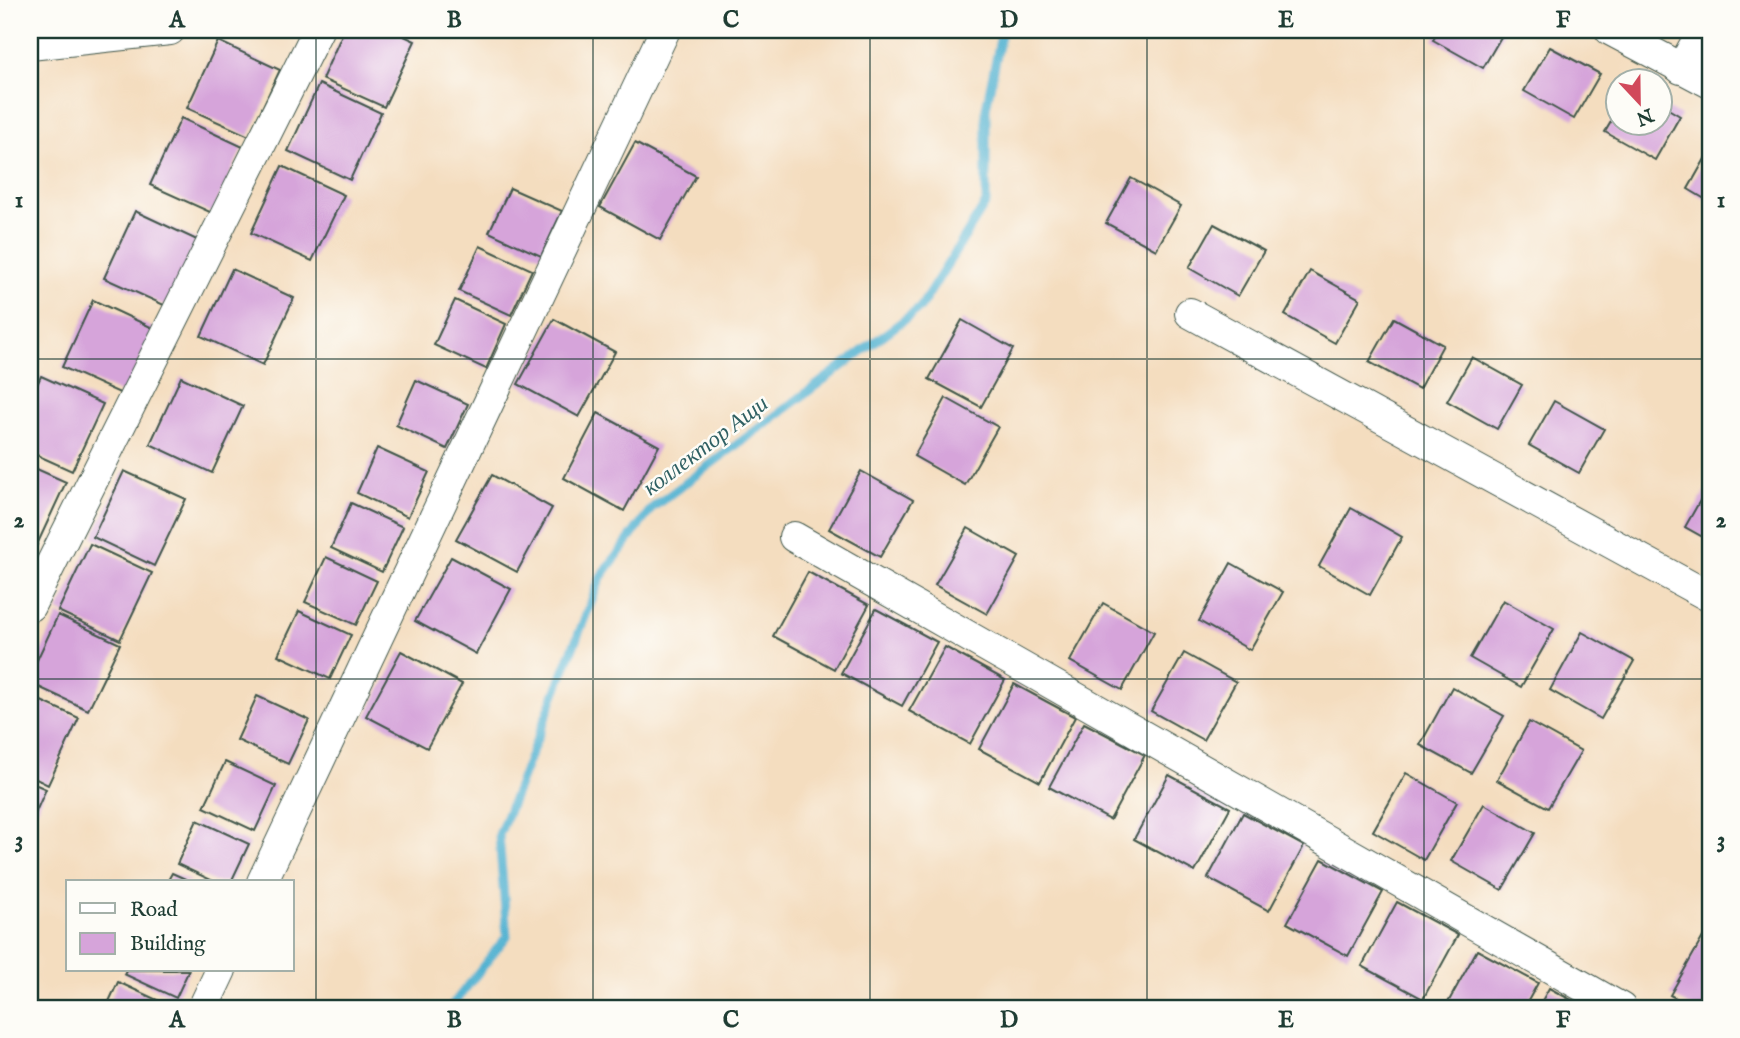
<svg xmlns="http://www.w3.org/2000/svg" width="1740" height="1038" font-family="'IM FELL English',serif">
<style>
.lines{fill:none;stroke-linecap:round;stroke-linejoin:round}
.stream{stroke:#53b2d1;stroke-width:9}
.building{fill:#d6a4da}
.minor-casing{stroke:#3f5549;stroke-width:32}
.minor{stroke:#fff;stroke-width:30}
.grid{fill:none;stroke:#1f3d34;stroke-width:2;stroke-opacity:0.55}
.labels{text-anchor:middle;stroke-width:5;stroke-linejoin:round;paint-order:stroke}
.water-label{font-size:23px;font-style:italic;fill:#2f6063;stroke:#fdfcf7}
.neatline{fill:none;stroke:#1f3d34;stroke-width:2.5}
.grid-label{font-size:23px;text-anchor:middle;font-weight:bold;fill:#1f3d34}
</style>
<rect width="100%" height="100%" fill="#fdfcf7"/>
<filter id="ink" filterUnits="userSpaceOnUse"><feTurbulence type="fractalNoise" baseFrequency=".0143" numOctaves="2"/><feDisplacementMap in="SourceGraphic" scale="14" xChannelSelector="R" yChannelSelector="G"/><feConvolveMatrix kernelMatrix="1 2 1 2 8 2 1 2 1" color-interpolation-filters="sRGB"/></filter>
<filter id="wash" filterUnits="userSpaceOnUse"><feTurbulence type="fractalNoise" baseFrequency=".00686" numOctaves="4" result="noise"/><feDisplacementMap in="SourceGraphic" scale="28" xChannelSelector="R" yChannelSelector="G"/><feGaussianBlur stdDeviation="1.57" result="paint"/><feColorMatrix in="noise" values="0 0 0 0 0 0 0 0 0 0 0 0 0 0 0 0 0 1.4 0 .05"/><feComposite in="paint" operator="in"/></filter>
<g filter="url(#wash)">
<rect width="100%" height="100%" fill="#f4ddbf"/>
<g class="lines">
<path class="stream" d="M450,1008L507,936L499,835L601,577L652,508L920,308L986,203V108L1002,30"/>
</g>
<g id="blocks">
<g class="building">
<path d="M344,30H391L415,41L384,107L322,79Z"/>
<path d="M1439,30H1505L1483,68L1433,40Z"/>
<path d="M218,41L280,70L249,136L187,108Z"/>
<path d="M1550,47L1600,74L1574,119L1524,91Z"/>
<path d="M319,84L381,113L350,180L288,151Z"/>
<path d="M1660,104L1680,116L1655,160L1605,132L1618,110V122H1660Z"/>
<path d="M181,118L243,147L212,213L150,185Z"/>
<path d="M635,143L696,176L660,240L600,207Z"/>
<path d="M1710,150V202L1688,189Z"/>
<path d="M282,166L344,195L312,261L251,233Z"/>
<path d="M1131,178L1181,206L1156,250L1106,223Z"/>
<path d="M510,188L562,211L541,256L489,232Z"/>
<path d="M135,211L197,240L166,306L104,278Z"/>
<path d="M1214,224L1264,251L1238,296L1189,268Z"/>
<path d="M480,246L532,270L511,315L459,291Z"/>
<path d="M232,269L294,298L263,365L201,336Z"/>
<path d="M1310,271L1360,299L1335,343L1285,315Z"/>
<path d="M93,300L155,329L124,395L62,367Z"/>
<path d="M455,300L506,324L486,369L434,345Z"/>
<path d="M1394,318L1443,345L1419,389L1369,362Z"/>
<path d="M554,319L615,352L579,417L518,384Z"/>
<path d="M962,320L1013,349L981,407L929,379Z"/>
<path d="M1472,357L1522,385L1497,429L1447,401Z"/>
<path d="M41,376L103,404L72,471L30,452V400Z"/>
<path d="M181,377L243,406L212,473L150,444Z"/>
<path d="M416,380L468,404L447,449L396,425Z"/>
<path d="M946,398L998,427L965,485L914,456Z"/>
<path d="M1554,401L1604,429L1579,473L1529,445Z"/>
<path d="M598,413L659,446L624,511L564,478Z"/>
<path d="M377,448L429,472L408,517L357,493Z"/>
<path d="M30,466L66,482L35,549L30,547Z"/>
<path d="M124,471L186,499L154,566L93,537Z"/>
<path d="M861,471L913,500L880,557L829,529Z"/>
<path d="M492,475L552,508L517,572L456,539Z"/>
<path d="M1710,483V541L1685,527Z"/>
<path d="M351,503L403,527L382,572L331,548Z"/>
<path d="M1351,508L1402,537L1370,595L1319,566Z"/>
<path d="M968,528L1019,557L987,614L935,585Z"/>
<path d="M90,544L152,573L120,640L58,611Z"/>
<path d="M326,557L377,581L356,625L305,602Z"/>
<path d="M451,557L511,589L476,654L415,621Z"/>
<path d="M1231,563L1283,592L1250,650L1199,621Z"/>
<path d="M808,572L869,605L834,669L773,636Z"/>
<path d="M1503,600L1554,629L1521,687L1470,658Z"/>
<path d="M1103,603L1154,632L1122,690L1070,661Z"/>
<path d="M876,609L937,642L902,706L841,673Z"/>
<path d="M299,611L351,635L330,679L278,655Z"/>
<path d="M58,615L120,644L88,710L30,683V675Z"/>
<path d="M1582,632L1634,661L1601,719L1550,690Z"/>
<path d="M945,647L1005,680L970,744L909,711Z"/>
<path d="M401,651L462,684L427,748L366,716Z"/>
<path d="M1184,653L1236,682L1203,740L1151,711Z"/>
<path d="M1014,684L1075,717L1040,782L979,749Z"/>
<path d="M1452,687L1504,716L1471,773L1420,745Z"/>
<path d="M30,696L79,718L48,785L30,776Z"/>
<path d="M257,696L309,720L288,764L237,740Z"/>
<path d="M1529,722L1581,751L1548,808L1497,780Z"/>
<path d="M1084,723L1145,755L1110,820L1049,787Z"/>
<path d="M225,762L276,786L255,831L204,807Z"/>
<path d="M1406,773L1457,802L1424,860L1373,831Z"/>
<path d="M1169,775L1230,808L1195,872L1134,839Z"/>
<path d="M30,782L46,789L30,825Z"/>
<path d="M1484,804L1535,833L1502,890L1451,861Z"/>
<path d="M1243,813L1304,846L1269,911L1208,878Z"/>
<path d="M197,820L249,844L231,882H215L177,864Z"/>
<path d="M1322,859L1383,892L1348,956L1287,923Z"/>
<path d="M172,873L192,882H167Z"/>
<path d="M1397,902L1458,935L1423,999L1362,966Z"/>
<path d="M1703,937L1710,941V1008H1694L1670,995Z"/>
<path d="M1477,950L1538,983L1524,1008H1445Z"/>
<path d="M126,970H189L176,998L124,974Z"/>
<path d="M118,982L170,1006L169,1008H106Z"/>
<path d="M1549,988L1586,1008H1538Z"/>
</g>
</g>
</g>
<g filter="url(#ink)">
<use href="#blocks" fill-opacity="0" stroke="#3f5549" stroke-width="2"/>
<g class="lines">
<defs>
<g id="minor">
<path d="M1610,30L1710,83"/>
<path d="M30,45L170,30"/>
<path d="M1681,69L1703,30"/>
<path d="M1190,313L1710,597"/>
<path d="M794,537L1621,1008"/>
<path d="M30,606L318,30"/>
<path d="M262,882L665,30"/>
<path d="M203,1008L221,970"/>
</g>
</defs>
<use href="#minor" class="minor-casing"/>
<use href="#minor" class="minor"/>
</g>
</g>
<path class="grid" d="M316,30V1008M593,30V1008M870,30V1008M1147,30V1008M1424,30V1008M30,359H1710M30,679H1710"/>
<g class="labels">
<g class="water-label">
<text transform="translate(705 445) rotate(-37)" y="8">коллектор Ащи</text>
</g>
</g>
<rect width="1740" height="1038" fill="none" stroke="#fdfcf7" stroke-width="77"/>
<rect x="66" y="880" width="228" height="91" fill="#fdfcf7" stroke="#a4b0a9" stroke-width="2"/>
<rect x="80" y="903" width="35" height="10" fill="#ffffff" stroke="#a4b0a9" stroke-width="2"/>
<text x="130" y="916" font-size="21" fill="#1f3d34">Road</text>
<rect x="80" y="933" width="35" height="21" fill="#d6a4da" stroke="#a4b0a9" stroke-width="2"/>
<text x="130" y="950" font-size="21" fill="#1f3d34">Building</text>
<g transform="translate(1639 102) rotate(158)"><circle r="33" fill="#fdfcf7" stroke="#a4b0a9" stroke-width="2"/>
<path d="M0-5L12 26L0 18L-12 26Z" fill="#d1495b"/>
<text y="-10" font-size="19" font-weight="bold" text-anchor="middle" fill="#1f3d34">N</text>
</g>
<rect x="38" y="38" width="1664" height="962" class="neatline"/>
<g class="grid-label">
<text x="177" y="27">A</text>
<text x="454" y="27">B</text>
<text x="731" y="27">C</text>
<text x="1009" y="27">D</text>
<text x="1286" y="27">E</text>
<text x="1563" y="27">F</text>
<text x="19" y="207">1</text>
<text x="1721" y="207">1</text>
<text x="19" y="527">2</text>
<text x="1721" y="527">2</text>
<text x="19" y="847">3</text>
<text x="1721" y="847">3</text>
<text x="177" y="1027">A</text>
<text x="454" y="1027">B</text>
<text x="731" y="1027">C</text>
<text x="1009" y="1027">D</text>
<text x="1286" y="1027">E</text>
<text x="1563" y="1027">F</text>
</g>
</svg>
